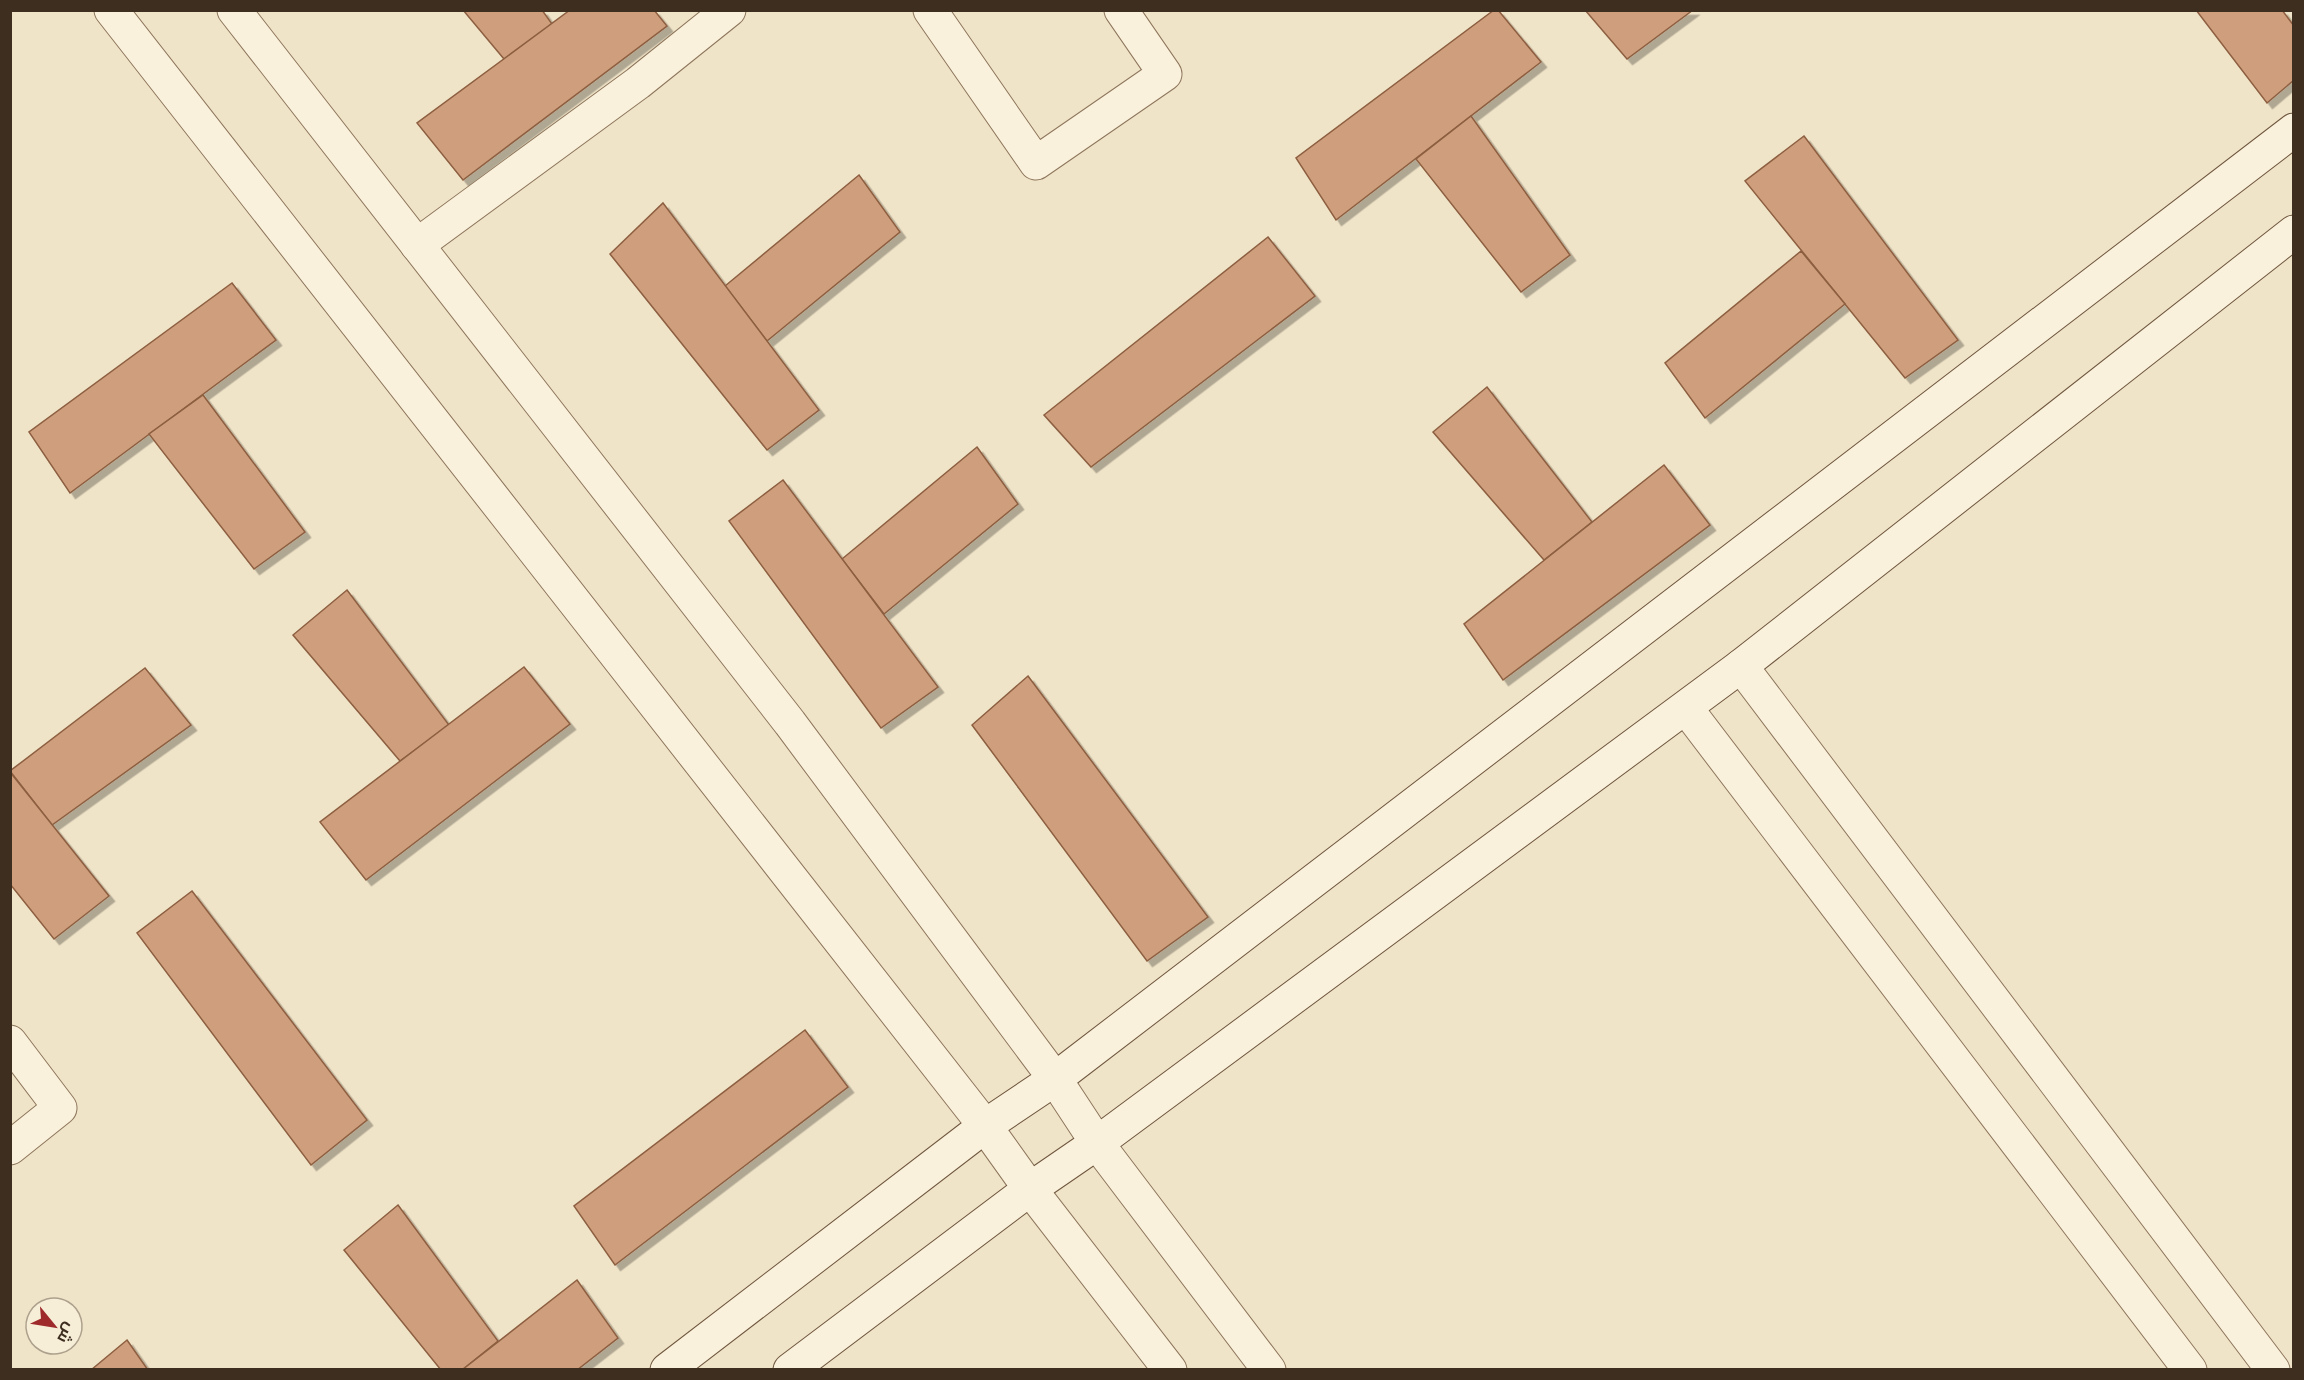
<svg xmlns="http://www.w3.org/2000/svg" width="2304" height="1380" font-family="Lora,Cairo,serif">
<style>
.building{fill:#cf9f7d;stroke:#8d5f41;stroke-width:1.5;filter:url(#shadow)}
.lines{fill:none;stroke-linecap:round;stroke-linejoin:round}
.minor-casing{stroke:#8d765c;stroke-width:35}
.secondary-casing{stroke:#6f573f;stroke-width:35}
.minor{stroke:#faf1dc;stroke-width:33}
.secondary{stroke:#faf1dc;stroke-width:33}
</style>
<defs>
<filter id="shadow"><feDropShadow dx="5.5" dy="5.5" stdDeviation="0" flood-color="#0004"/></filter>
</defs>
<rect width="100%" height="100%" fill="#f0e4c8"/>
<g class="building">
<path d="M463,10H542L552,24L504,59Z"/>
<path d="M570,10H654L667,26L463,180L417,123Z"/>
<path d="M1494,10H1498L1541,62L1336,220L1296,158Z"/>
<path d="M1585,10H1693L1627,59Z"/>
<path d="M2196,10H2282L2294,26V80L2267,103Z"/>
<path d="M1471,116L1570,255L1521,292L1416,159Z"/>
<path d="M1804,136L1958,340L1905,378L1745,181Z"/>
<path d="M859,175L900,232L767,341L725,286Z"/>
<path d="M663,203L819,410L767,450L610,254Z"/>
<path d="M1268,237L1315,296L1091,467L1044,415Z"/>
<path d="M1801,251L1845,304L1705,418L1665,363Z"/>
<path d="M232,283L276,340L70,493L29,432Z"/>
<path d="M1487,387L1592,522L1544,560L1433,432Z"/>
<path d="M203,395L305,532L254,569L149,434Z"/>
<path d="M977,447L1018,504L884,614L842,559Z"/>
<path d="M1664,465L1710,525L1503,680L1464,624Z"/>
<path d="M783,480L938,687L881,728L729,521Z"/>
<path d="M347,590L449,725L400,761L293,635Z"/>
<path d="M524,667L570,724L366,880L320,822Z"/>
<path d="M145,668L191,725L52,825L10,771Z"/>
<path d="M1028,676L1208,917L1147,961L972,725Z"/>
<path d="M10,772L109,896L54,939L10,884Z"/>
<path d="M192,891L367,1120L311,1165L137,933Z"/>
<path d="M805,1030L848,1087L615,1265L574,1206Z"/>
<path d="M398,1205L498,1341L462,1370H441L344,1250Z"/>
<path d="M577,1280L618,1338L577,1370H462Z"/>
<path d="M127,1340L148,1370H91Z"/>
</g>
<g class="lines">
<defs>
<g id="minor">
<path d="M111,10L985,1126L1030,1189L1170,1370"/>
<path d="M234,10L790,723L1055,1079L1097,1143L1269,1370"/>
<path d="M930,10L1036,163L1165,74L1121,10"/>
<path d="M417,245L638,83L729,10"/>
<path d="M1741,666L2273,1370"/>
<path d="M1686,708L2190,1370"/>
<path d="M10,1042L60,1108L10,1148"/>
</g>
<g id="secondary">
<path d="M667,1370L985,1126L1055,1079L2294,130"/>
<path d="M790,1370L1030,1189L1097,1143L1741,666L2294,232"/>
</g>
</defs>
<use href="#minor" class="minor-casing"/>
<use href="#secondary" class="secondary-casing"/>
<use href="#minor" class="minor"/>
<use href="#secondary" class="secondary"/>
</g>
<rect width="2304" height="1380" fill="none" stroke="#3d2e20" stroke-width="24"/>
<g transform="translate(54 1326) rotate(120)"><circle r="28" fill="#f7eed8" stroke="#ada18e" stroke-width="1.5"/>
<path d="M0-4.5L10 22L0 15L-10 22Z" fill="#9e2a2b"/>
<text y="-9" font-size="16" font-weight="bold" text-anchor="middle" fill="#3d2e20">ش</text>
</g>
</svg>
